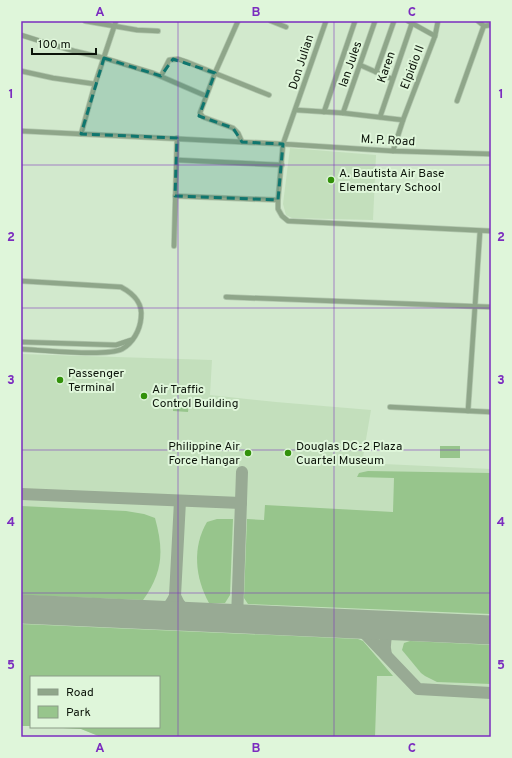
<svg xmlns="http://www.w3.org/2000/svg" width="512" height="758" font-family="Overpass,sans-serif">
<style>
.built{fill:#c3dfbc}
.green{fill:#97c58c}
.lines{fill:none;stroke-linecap:round;stroke-linejoin:round}
.taxiway{stroke:#98aa94;stroke-width:12}
.runway{stroke:#98aa94;stroke-width:29}
.street-casing{stroke:#b2c7ae;stroke-width:6}
.street{stroke:#8fa68a;stroke-width:4.5}
.marked{fill:#0f766e;fill-opacity:0.2;stroke:#0f766e;stroke-width:3;stroke-dasharray:8 5;stroke-linejoin:round}
.grid{fill:none;stroke:#7b2cbf;stroke-width:1;stroke-opacity:0.55}
.poi-dot{fill:#32910a;stroke:#dff6da;stroke-width:1.5}
.labels{text-anchor:middle;stroke-width:4;stroke-linejoin:round;paint-order:stroke}
.street-label{font-size:12px;fill:#0c140a;stroke:#dff6da}
.poi-label{font-size:12px;fill:#0c140a;stroke:#dff6da;text-anchor:start}
.neatline{fill:none;stroke:#7b2cbf;stroke-width:1.5}
.grid-label{font-size:13px;text-anchor:middle;font-weight:bold;fill:#7b2cbf}
</style>
<rect width="100%" height="100%" fill="#d2e9cd"/>
<g class="built">
<path d="M290,148L376,155L373,220L292,218L286,215L283,204Z"/>
<path d="M21,354L212,360L210,395L276,402L371,410L362,463L491,469V737H101L81,729L45,727H159V677H31V726H21Z"/>
</g>
<g class="green">
<path d="M173,402L189,403L188,412L173,411Z"/>
<rect x="440" y="446" width="20" height="12"/>
<path d="M368,471L491,473V614L248,604L244,598L247,519L264,520L265,505L393,512L394,478L357,477L359,473Z"/>
<path d="M21,506L126,511L144,514L155,518C164,551 163,572 143,600L21,595Z"/>
<path d="M217,519H233L230,595L225,603H209C195,578 192,547 207,522Z"/>
<path d="M21,624L358,639L363,641L393,676H377L375,737H101L81,729L45,727H159V677H31V726H21Z"/>
<path d="M410,641L491,645V684L437,682L425,676L421,673L402,650L404,643Z"/>
</g>
<g class="lines">
<g class="taxiway">
<path d="M21,494L241,503"/>
<path d="M175,596C179,606 185,613 195,617"/>
<path d="M150,615C163,613 169,609 175,596L180,501"/>
<path d="M237,619L242,472"/>
<path d="M356,624L418,689L491,693"/>
<path d="M386,655C383,643 386,636 391,625"/>
</g>
<path class="runway" d="M21,609L491,630"/>
<defs>
<g id="street">
<path d="M85,21L137,30L158,31"/>
<path d="M238,21L215,73L200,113L203,117L233,128L238,133L242,142"/>
<path d="M271,21L286,27"/>
<path d="M326,21L283,144L393,151L491,154"/>
<path d="M408,21L435,36"/>
<path d="M484,26L491,25"/>
<path d="M21,35L40,41L74,51L104,58L153,73L206,96"/>
<path d="M360,65L376,72"/>
<path d="M21,71L53,78L95,84"/>
<path d="M161,76L169,60L178,59L187,62L269,95"/>
<path d="M392,79L376,72L394,21"/>
<path d="M457,101L483,28L484,26L478,21"/>
<path d="M296,110L343,113L403,120"/>
<path d="M324,112L355,21"/>
<path d="M343,113L375,21"/>
<path d="M380,117L412,23"/>
<path d="M21,131L283,144L278,200V209L282,216L288,221L491,231"/>
<path d="M81,134L95,84L116,21"/>
<path d="M393,151L403,120L435,36L438,21"/>
<path d="M177,160L282,165"/>
<path d="M175,196L278,200"/>
<path d="M174,246L177,138"/>
<path d="M21,281L121,287C134,294 143,303 141,318C140,330 133,343 122,349C106,357 42,350 21,349"/>
<path d="M226,297L491,307"/>
<path d="M21,342L116,345L131,340"/>
<path d="M390,407L491,412"/>
<path d="M468,411L480,231"/>
</g>
</defs>
<use href="#street" class="street-casing"/>
<use href="#street" class="street"/>
</g>
<path class="marked" d="M104,58L161,76L173,59L215,73L199,116L233,128L242,142L283,144L278,200L175,196L177,138L81,134Z"/>
<path class="grid" d="M178,21V737M334,21V737M21,165H491M21,308H491M21,450H491M21,593H491"/>
<g class="poi-dot">
<circle cx="331" cy="180" r="4"/>
<circle cx="60" cy="380" r="4"/>
<circle cx="144" cy="396" r="4"/>
<circle cx="248" cy="453" r="4"/>
<circle cx="288" cy="453" r="4"/>
</g>
<g class="labels">
<g class="street-label">
<text transform="translate(301 62) rotate(-72)" y="4">Don Julian</text>
<text transform="translate(350 64) rotate(-71)" y="4">Ian Jules</text>
<text transform="translate(386 67) rotate(-71)" y="4">Karen</text>
<text transform="translate(412 67) rotate(-69)" y="4">Elpidio II</text>
<text transform="translate(388 140) rotate(3)" y="4">M. P. Road</text>
</g>
<g class="poi-label">
<text x="339" y="177">A. Bautista Air Base<tspan x="339" dy="14">Elementary School</tspan></text>
<text x="68" y="377">Passenger<tspan x="68" dy="14">Terminal</tspan></text>
<text x="152" y="393">Air Traffic<tspan x="152" dy="14">Control Building</tspan></text>
<text x="240" y="450" text-anchor="end">Philippine Air<tspan x="240" dy="14">Force Hangar</tspan></text>
<text x="296" y="450">Douglas DC-2 Plaza<tspan x="296" dy="14">Cuartel Museum</tspan></text>
</g>
</g>
<rect width="512" height="758" fill="none" stroke="#dff6da" stroke-width="44"/>
<rect x="30" y="676" width="130" height="52" fill="#dff6da" stroke="#8b9c87"/>
<rect x="38" y="689" width="20" height="6" fill="#8fa68a" stroke="#8b9c87"/>
<text x="66" y="696" font-size="12" fill="#0c140a">Road</text>
<rect x="38" y="706" width="20" height="12" fill="#97c58c" stroke="#8b9c87"/>
<text x="66" y="716" font-size="12" fill="#0c140a">Park</text>
<path d="M32 48v6h64v-6" fill="none" stroke="#0c140a" stroke-width="2"/>
<text x="38" y="48" font-size="12" fill="#0c140a" stroke="#dff6da" stroke-width="3" paint-order="stroke">100 m</text>
<rect x="22" y="22" width="468" height="714" class="neatline"/>
<g class="grid-label">
<text x="100" y="16">A</text>
<text x="256" y="16">B</text>
<text x="412" y="16">C</text>
<text x="11" y="98">1</text>
<text x="501" y="98">1</text>
<text x="11" y="241">2</text>
<text x="501" y="241">2</text>
<text x="11" y="384">3</text>
<text x="501" y="384">3</text>
<text x="11" y="526">4</text>
<text x="501" y="526">4</text>
<text x="11" y="669">5</text>
<text x="501" y="669">5</text>
<text x="100" y="752">A</text>
<text x="256" y="752">B</text>
<text x="412" y="752">C</text>
</g>
</svg>
